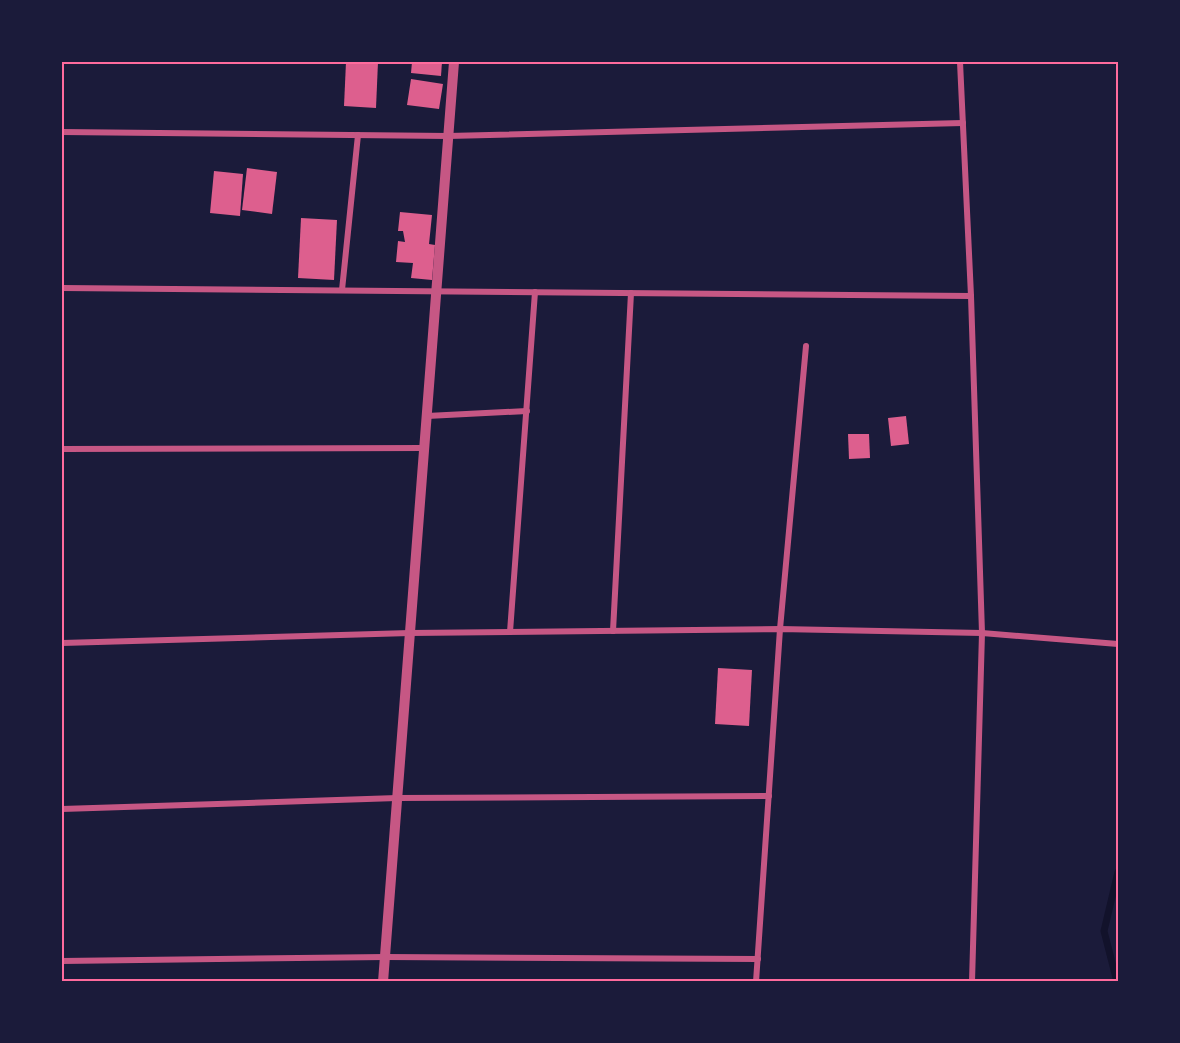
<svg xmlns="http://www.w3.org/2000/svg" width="1180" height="1043" font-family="'Archivo Narrow',sans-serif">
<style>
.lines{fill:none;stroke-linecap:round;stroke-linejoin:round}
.stream{stroke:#12122b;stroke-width:7}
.building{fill:#dd5f8e}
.minor{stroke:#c65784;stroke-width:6}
.tertiary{stroke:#c65784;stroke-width:10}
.neatline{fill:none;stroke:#ff6b9d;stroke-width:2}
</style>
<rect width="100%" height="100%" fill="#1b1b3a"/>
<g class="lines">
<g class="stream">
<path d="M1118,62V63"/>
<path d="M1117,982L1104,931L1118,872"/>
</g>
</g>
<g class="building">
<path d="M346,62H378L376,108L344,106Z"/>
<path d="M412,62H442L441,76L411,73Z"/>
<path d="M411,79L443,84L439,109L407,105Z"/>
<path d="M247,168L277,172L272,214L242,210Z"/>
<path d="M214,171L243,174L240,216L210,213Z"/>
<path d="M400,212L432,215L429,244L435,245L432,280L411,278L413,263L396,262L398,241L405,242L403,231H398Z"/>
<path d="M301,218L337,220L334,280L298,278Z"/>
<path d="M906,416L909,444L891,446L888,418Z"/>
<path d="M848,434H869L870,458L849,459Z"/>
<path d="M718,668L752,670L749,726L715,724Z"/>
</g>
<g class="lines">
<g class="minor">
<path d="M960,62L971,296L982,633L972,982"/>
<path d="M62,132L448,136L963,123"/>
<path d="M62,288L971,296"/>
<path d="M342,290L358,135"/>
<path d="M427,416L527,411"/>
<path d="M62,449L424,448"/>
<path d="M613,631L631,293"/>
<path d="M510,632L535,292"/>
<path d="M62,643L410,633L780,629L982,633L1118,644"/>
<path d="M62,809L397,798L769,796"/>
<path d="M62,961L385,957L758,959"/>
<path d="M756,982L780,629L806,346"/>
</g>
<path class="tertiary" d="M383,982L454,62"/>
</g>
<rect width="1180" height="1043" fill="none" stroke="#1b1b3a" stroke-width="126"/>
<rect x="63" y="63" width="1054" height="917" class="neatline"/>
</svg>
